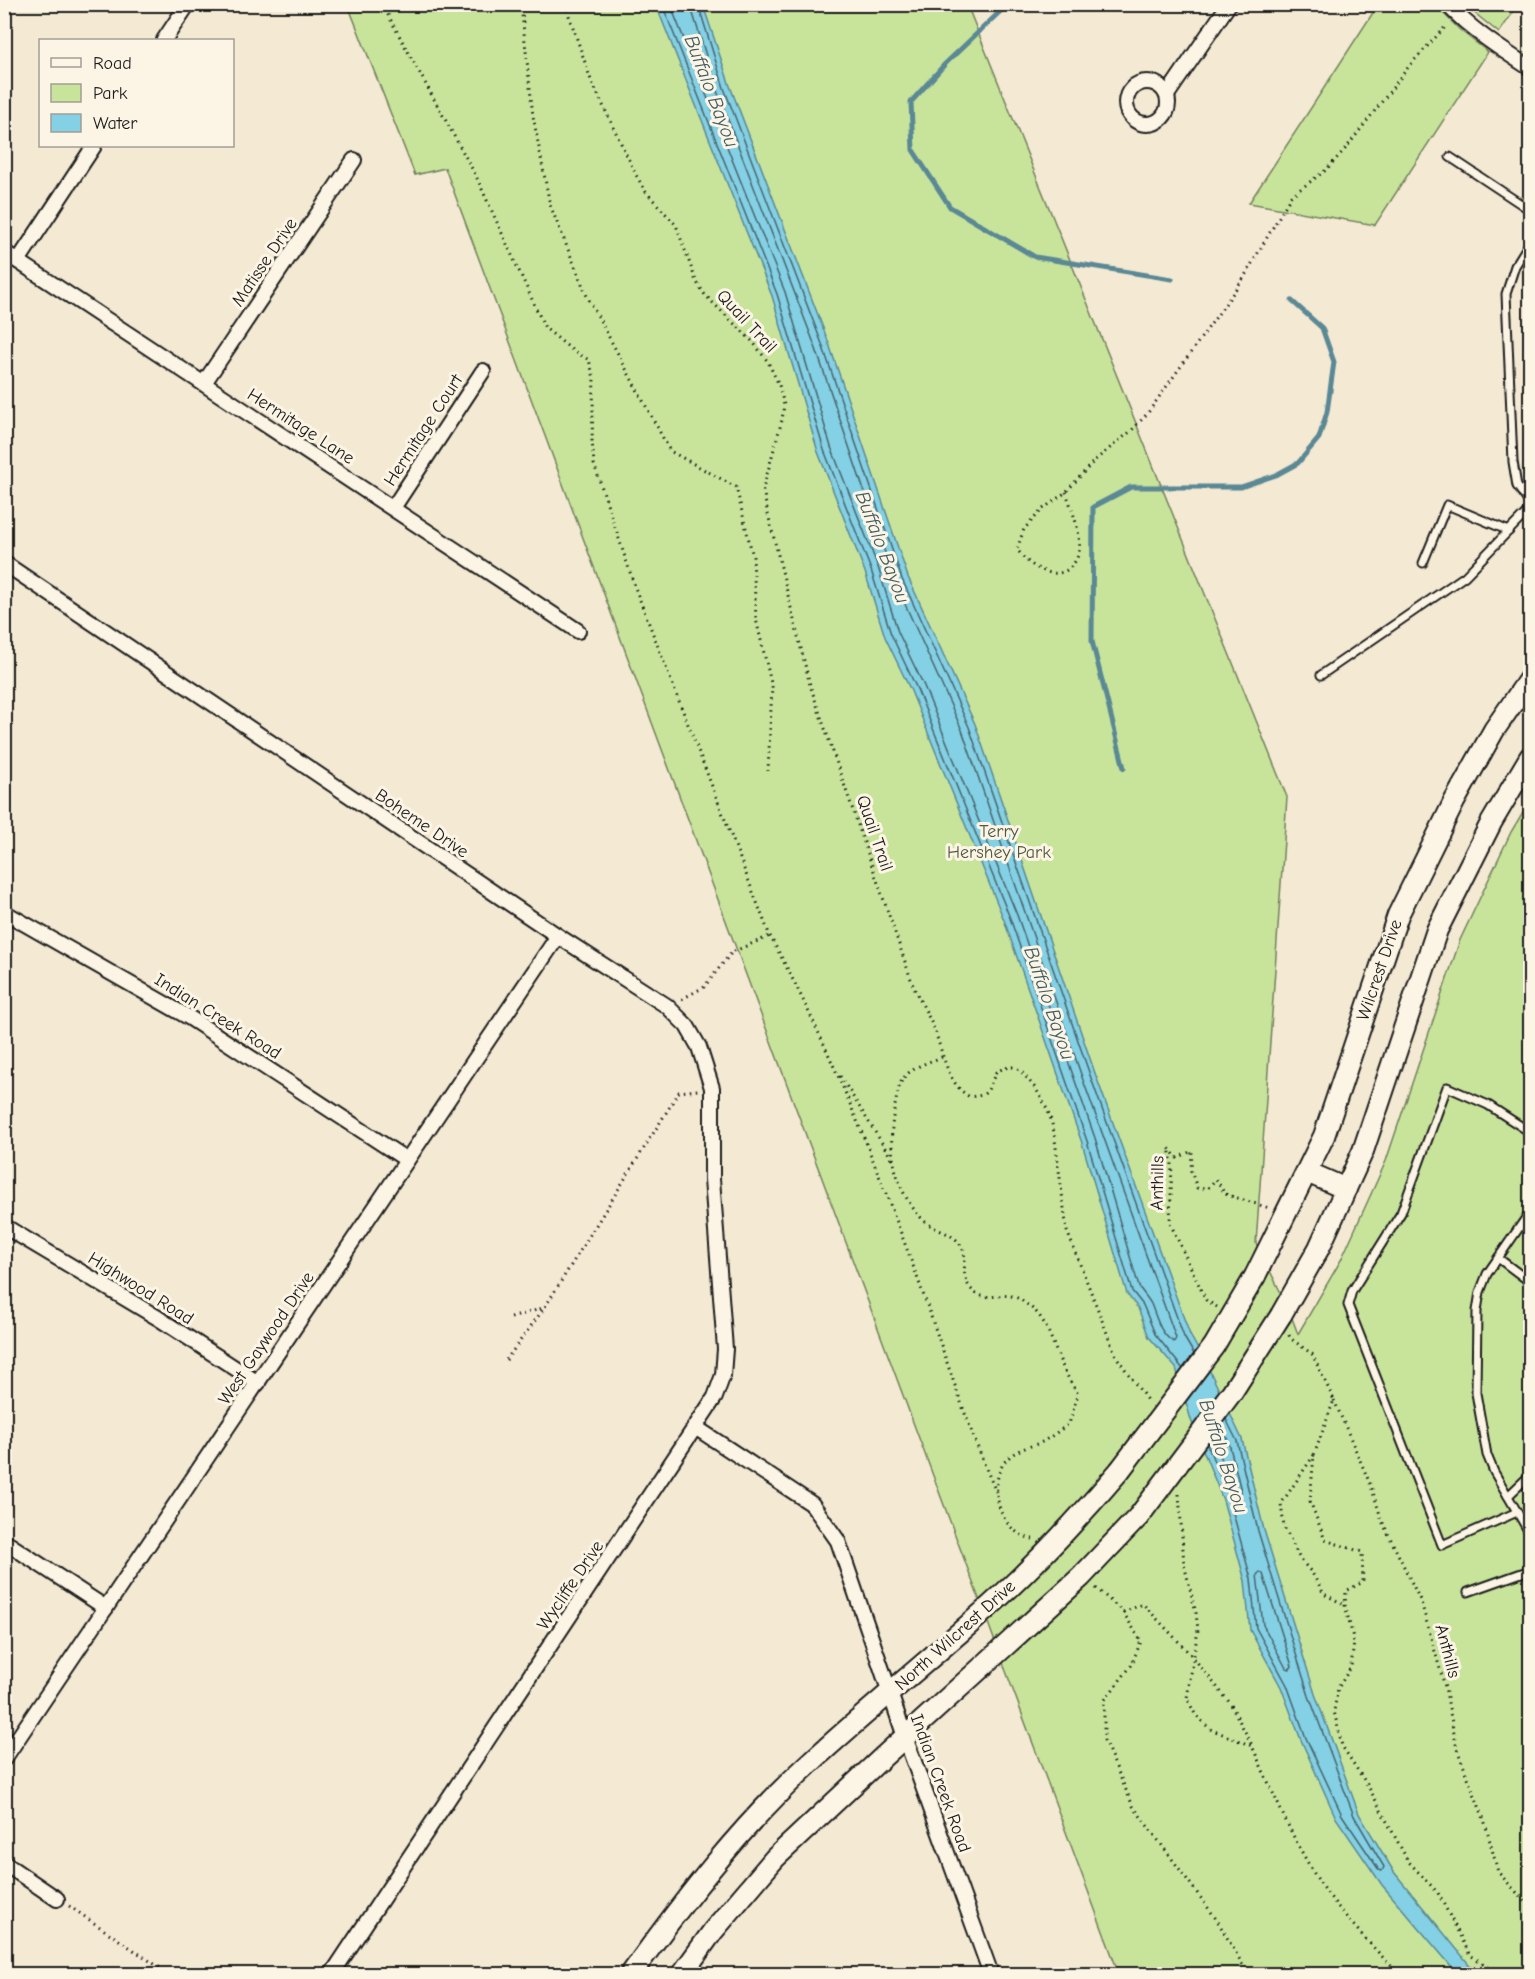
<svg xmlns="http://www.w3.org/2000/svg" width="1535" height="1979" font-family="'Comic Neue',sans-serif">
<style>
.green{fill:#c8e49b;stroke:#72805c;stroke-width:1.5}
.water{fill:#84d0e4;stroke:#5a8894;stroke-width:1.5}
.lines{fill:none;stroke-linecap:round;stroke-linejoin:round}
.shore{stroke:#46646c;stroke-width:1.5}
.stream{stroke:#5a8894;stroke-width:5}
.service-casing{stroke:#1c1c1c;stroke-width:11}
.minor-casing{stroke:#1c1c1c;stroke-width:18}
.secondary-casing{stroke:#1c1c1c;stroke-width:24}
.path{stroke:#1c1c1c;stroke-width:3;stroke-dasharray:1.5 4.5;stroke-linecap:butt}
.service{stroke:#fcf5e5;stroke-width:7}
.minor{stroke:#fcf5e5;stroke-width:14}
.secondary{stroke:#fcf5e5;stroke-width:20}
.secondary-bridge-casing{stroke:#1c1c1c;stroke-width:24;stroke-linecap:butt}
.secondary-bridge{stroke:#fcf5e5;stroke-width:20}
.labels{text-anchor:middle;stroke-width:6;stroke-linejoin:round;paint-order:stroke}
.street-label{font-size:18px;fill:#1c1c1c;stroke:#fcf5e5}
.park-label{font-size:18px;fill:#505842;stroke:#fcf5e5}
.water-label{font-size:20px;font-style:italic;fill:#405b62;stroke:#fcf5e5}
</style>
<rect width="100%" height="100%" fill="#f4e9d3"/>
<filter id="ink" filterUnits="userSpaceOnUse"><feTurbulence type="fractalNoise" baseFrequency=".0167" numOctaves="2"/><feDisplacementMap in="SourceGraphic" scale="12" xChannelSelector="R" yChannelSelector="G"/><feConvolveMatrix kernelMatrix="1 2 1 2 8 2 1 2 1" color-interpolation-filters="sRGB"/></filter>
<g filter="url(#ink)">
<g class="green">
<path d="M348,5H967L1287,797L1256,1243L1287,1305L1298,1334L1341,1260L1386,1161L1460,940L1511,832L1530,800V1974H1119L445,168L415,175Z"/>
<path d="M1378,5H1435L1461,31L1488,52L1375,225L1249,203Z"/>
<path d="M1465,5H1518L1499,33Z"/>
</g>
<path class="water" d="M656,5H703L730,86L828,341L908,577L975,724L1096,1076L1190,1335L1207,1365L1242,1439L1264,1530L1315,1694L1359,1814L1394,1872L1477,1974H1458L1382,1885L1336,1818L1301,1740L1281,1687L1250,1630L1245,1581L1223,1500L1191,1420L1176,1368L1149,1337L1138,1308L1127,1294L1082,1143L1004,920L911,691L885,637L865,572L818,452L772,296Z"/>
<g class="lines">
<g class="shore">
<path d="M662,4L777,294L824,450L871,570L891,634L917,689L1010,918L1087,1141L1132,1291L1143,1305L1155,1334L1183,1369"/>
<path d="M670,4L785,292L831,447L878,567L898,632L924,686L1017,915L1095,1138L1139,1287C1143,1293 1148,1298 1151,1304C1157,1318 1160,1335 1174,1342L1176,1338L1083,1080L962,730L895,582L815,346L717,91L690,4"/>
<path d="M698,4L724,88L822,344L902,579L969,727L1091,1078L1184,1337L1194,1354"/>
<path d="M1213,1437L1235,1493L1239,1494L1241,1491L1229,1443L1221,1425"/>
<path d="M1207,1444L1229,1498L1251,1579L1256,1628L1287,1685L1306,1738L1342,1815L1379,1870L1382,1871L1384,1867L1354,1816L1309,1696L1258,1531L1237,1441L1226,1419"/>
<path d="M1260,1572L1263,1574L1292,1666L1290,1669L1286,1668L1263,1625L1257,1575Z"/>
</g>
<g class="stream">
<path d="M1008,4L945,64L911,102L913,150L950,207L1035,257L1172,279"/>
<path d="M1124,768L1092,641L1093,507L1131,487H1241L1276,475L1298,463L1319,438L1327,412L1334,362L1322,328L1292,301"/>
</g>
<defs>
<g id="service">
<path d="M1450,157L1530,210"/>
<path d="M1530,242L1515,266L1506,294L1513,462L1517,486L1530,504"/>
<path d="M1423,563L1447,505L1509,531"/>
<path d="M1321,675L1465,576L1530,509"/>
<path d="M1530,1212L1487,1274L1480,1292L1477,1311L1476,1393L1487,1455L1494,1472L1530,1534"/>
<path d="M1498,1258L1530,1282"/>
<path d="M1530,1319V1336"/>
<path d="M1508,1496L1530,1475"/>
<path d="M1517,1512L1442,1545L1348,1305L1352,1291L1401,1213L1447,1087L1488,1105L1530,1132"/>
<path d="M1468,1592L1530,1570"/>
</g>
<g id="minor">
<path d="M1447,4C1471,30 1501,49 1530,68"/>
<path d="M164,40L188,4"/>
<circle cx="1147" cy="103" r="21"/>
<path d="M1167,95L1229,4"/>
<path d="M4,252L578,631"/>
<path d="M18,261L94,146"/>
<path d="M204,383L354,160"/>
<path d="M393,508L483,371"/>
<path d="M4,563L558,936L667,1006L687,1026L699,1047L712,1088V1179L725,1349L723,1375L715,1397L332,1974"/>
<path d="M4,912L190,1018L407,1160"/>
<path d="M4,1226L158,1318L258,1383"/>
<path d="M695,1427L812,1504L838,1541L905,1737L991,1974"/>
<path d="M4,1541L106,1608"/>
<path d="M4,1759L558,936"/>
<path d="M4,1863L57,1899"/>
</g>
<g id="secondary">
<path d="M1307,1172L1346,1189"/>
<path d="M1255,1276L1324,1136L1398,915L1454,802L1494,730L1530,678"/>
<path d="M1281,1315L1319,1248L1363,1151L1437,930L1491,823L1530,757"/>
<path d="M631,1974C685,1899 741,1826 810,1763C863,1714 920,1668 974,1620C1027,1574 1075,1523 1120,1470"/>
<path d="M682,1974L713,1931L775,1858L884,1756L1081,1577L1139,1516"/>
</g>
</defs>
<use href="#service" class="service-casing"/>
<use href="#minor" class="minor-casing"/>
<use href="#secondary" class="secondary-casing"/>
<g class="path">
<path d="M382,4L476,176L545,328L572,350L589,360L594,378L592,440L594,464L636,590L770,936C824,1035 866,1139 905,1244C936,1326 961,1411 996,1492"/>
<path d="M519,4L522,14L533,116L550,205L587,296L670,451L736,487L753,557L756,619L772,687L768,771"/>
<path d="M565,4L591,80L636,175L646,192L676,225L696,281L705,295L753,342L768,362L779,385L784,405L782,420L763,489L767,510L810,685L914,988C921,1002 929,1017 935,1031C943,1054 948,1085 970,1097L983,1095L988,1090L996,1072L1004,1068L1012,1067L1020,1070L1036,1089L1043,1101L1050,1116L1054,1132L1067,1231L1116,1356L1149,1403"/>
<path d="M1066,492C1071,508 1084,538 1078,555C1066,588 1030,570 1017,549L1024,529L1043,509L1066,492L1094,461L1131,431L1147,414L1243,279L1291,196L1326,170L1347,147L1410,65L1447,25"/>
<path d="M682,999L704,987L732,952L770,936"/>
<path d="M942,1057C929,1062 911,1067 903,1079C899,1084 897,1094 896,1101C887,1139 891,1182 917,1213C920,1217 925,1222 930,1225C940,1232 952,1233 960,1244C971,1259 957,1274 972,1290C984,1303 1001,1292 1015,1297C1021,1299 1029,1306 1034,1310C1047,1322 1052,1342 1059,1358C1064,1371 1071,1383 1078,1394L1069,1424C1060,1430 1051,1437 1042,1442C1035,1445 1027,1447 1020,1450C996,1461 993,1486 1000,1509C1005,1524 1017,1536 1033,1539"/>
<path d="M840,1076L892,1159"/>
<path d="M1217,1307L1206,1300L1170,1223L1172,1163L1169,1148L1177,1158L1192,1151L1191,1171L1197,1188H1208L1216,1179L1225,1194L1269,1208"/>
<path d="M511,1318L543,1308"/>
<path d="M1289,1335L1290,1338L1312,1354L1334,1400L1314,1455L1310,1501L1325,1540L1362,1552L1363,1582L1346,1591L1345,1605L1354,1642L1351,1667L1338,1688L1334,1711L1342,1746L1368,1786L1408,1861L1438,1893L1470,1955L1500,1974"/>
<path d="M506,1360L545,1307L679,1092L698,1090"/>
<path d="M1334,1400L1371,1486L1382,1521L1421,1602L1445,1687L1457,1749L1484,1819L1498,1872L1530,1907"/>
<path d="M1314,1455L1281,1504L1284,1527L1300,1559L1312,1573L1324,1594L1345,1605"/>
<path d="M1179,1494L1184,1564L1196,1613L1198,1630L1187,1698L1195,1714L1210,1729L1252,1746C1272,1790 1290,1834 1315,1875C1338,1911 1370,1944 1399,1974"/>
<path d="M1096,1588L1123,1612L1143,1604L1192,1656L1230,1703L1252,1745"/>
<path d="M1123,1612L1141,1641L1131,1666L1104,1701V1740L1133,1806L1217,1920L1248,1974"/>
<path d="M69,1906L169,1974"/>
</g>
<use href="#service" class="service"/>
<use href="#minor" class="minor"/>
<use href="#secondary" class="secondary"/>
<defs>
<g id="secondary-bridge">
<path d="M1120,1470L1214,1346L1255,1276"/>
<path d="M1139,1516L1232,1392L1281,1315"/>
</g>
</defs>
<use href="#secondary-bridge" class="secondary-bridge-casing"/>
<use href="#secondary-bridge" class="secondary-bridge"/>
</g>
</g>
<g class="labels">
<g class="street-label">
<text transform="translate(264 262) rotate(-56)" y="6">Matisse Drive</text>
<text transform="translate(747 321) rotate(47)" y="6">Quail Trail</text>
<text transform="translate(301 426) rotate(33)" y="6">Hermitage Lane</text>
<text transform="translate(423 430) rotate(-57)" y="6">Hermitage Court</text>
<text transform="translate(422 823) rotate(34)" y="6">Boheme Drive</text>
<text transform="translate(875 833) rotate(71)" y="6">Quail Trail</text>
<text transform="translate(1379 970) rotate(-71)" y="6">Wilcrest Drive</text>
<text transform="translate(218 1016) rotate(32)" y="6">Indian Creek Road</text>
<text transform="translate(1157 1183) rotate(-89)" y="6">Anthills</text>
<text transform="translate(141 1288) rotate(32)" y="6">Highwood Road</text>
<text transform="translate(266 1338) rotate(-56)" y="6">West Gaywood Drive</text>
<text transform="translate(570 1585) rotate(-56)" y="6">Wycliffe Drive</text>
<text transform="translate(955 1635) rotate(-42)" y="6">North Wilcrest Drive</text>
<text transform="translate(1448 1651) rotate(75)" y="6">Anthills</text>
<text transform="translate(941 1783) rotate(70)" y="6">Indian Creek Road</text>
</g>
<g class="park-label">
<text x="999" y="837">Terry<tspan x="999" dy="21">Hershey Park</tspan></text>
</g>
<g class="water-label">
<text transform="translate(712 91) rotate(69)" y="7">Buffalo Bayou</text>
<text transform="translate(883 547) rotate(69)" y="7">Buffalo Bayou</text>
<text transform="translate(1050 1003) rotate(71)" y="7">Buffalo Bayou</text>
<text transform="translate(1224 1456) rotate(72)" y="7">Buffalo Bayou</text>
</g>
</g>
<rect width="1535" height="1979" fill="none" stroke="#fcf5e5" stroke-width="24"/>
<rect x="12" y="12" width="1511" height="1955" fill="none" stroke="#1c1c1c" stroke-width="2" filter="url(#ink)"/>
<rect x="39" y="39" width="195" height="108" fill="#fcf5e5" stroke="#a29e95" stroke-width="1.5"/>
<rect x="51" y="58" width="30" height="9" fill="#fcf5e5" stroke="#a29e95" stroke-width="1.5"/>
<text x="93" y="69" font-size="18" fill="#1c1c1c">Road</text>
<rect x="51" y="84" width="30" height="18" fill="#c8e49b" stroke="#a29e95" stroke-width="1.5"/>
<text x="93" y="99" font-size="18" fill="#1c1c1c">Park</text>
<rect x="51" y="114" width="30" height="18" fill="#84d0e4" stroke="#a29e95" stroke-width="1.5"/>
<text x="93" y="129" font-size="18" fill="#1c1c1c">Water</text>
</svg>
